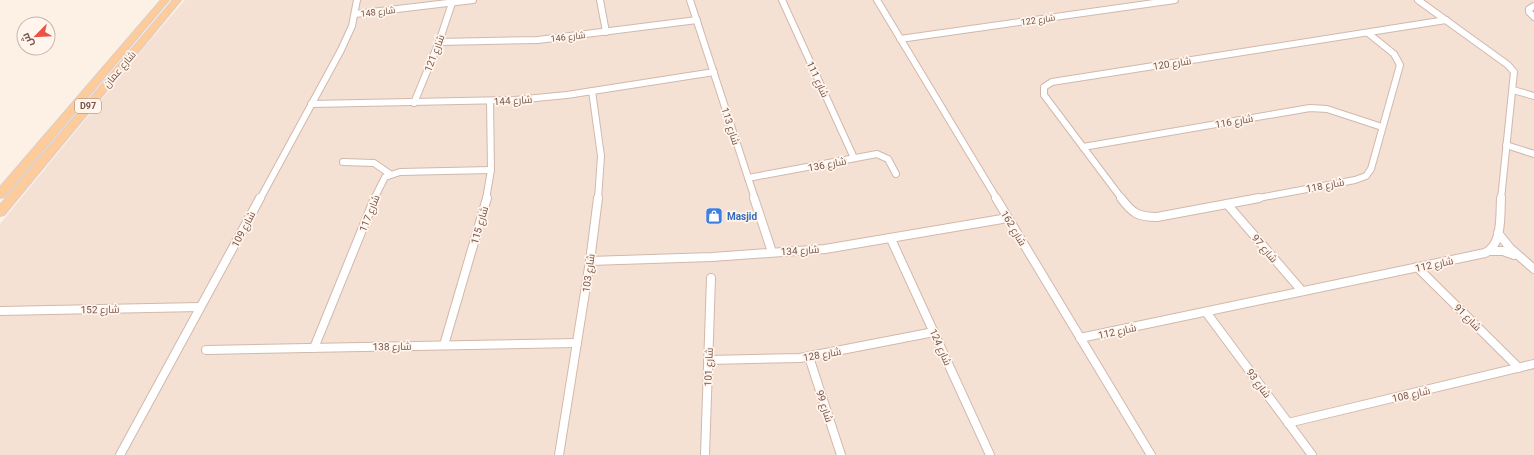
<svg xmlns="http://www.w3.org/2000/svg" width="1534" height="455" font-family="Roboto,Cairo,sans-serif">
<style>
.residential{fill:#f5e1d3}
.lines{fill:none;stroke-linecap:round;stroke-linejoin:round}
.minor-far1-casing{stroke:#d1b8ad;stroke-width:8}
.minor-casing{stroke:#d1b8ad;stroke-width:10}
.primary-casing{stroke:#d9cfcc;stroke-width:2}
.minor-far1{stroke:#fff;stroke-width:6}
.minor{stroke:#fff;stroke-width:8}
.primary{fill:#fecb9b;fill-rule:evenodd}
.labels{text-anchor:middle;stroke-width:3.5;stroke-linejoin:round;paint-order:stroke}
.far-street-label{font-size:9px;fill:#775349;stroke:#fff5ec}
.shield{fill:#fff5ec;stroke:#a0847a;stroke-width:1}
.shield-label{font-size:9px;font-weight:bold;fill:#775349}
.street-label{font-size:10px;fill:#775349;stroke:#fff5ec}
.shop-label{font-size:10px;font-weight:bold;fill:#366cbe;stroke:#fff5ec;text-anchor:start}
</style>
<rect width="100%" height="100%" fill="#fdf0e5"/>
<path class="residential" d="M185,0H1534V455H0V224L146,45Z"/>
<g class="lines">
<defs>
<g id="minor-far1">
<path d="M600,0L606,32"/>
<path d="M690,0L755,199"/>
<path d="M782,0L854,158"/>
<path d="M877,0L997,199"/>
<path d="M1418,0L1508,65L1514,72L1501,199"/>
<path d="M1534,6L1529,9V12L1534,17"/>
<path d="M355,14L473,0"/>
<path d="M900,39L1175,0"/>
<path d="M439,42L538,40L697,20"/>
<path d="M1513,90L1534,96"/>
<path d="M592,91L601,156L598,199"/>
<path d="M414,103L439,42L452,3"/>
<path d="M311,104L515,100L567,95L714,72"/>
<path d="M1506,145L1534,154"/>
<path d="M1083,147L1310,108L1327,109L1382,127"/>
<path d="M343,162L374,163L390,174"/>
<path d="M748,178L877,154L888,159L896,174"/>
<path d="M260,199L341,50L352,26L357,0"/>
<path d="M374,199L385,177L400,172L491,170"/>
<path d="M486,199L491,170L490,101"/>
<path d="M1122,199L1044,95V87L1052,82L1446,20"/>
<path d="M1253,199L1355,180L1366,176L1371,169L1400,65L1394,54L1368,33"/>
</g>
<g id="minor">
<path d="M754,198L772,252"/>
<path d="M996,198L1151,455"/>
<path d="M1121,198C1132,213 1138,217 1157,217L1259,198"/>
<path d="M1227,204L1302,291"/>
<path d="M1498,233L1510,248L1534,269"/>
<path d="M891,239L990,455"/>
<path d="M1491,251H1503L1514,255"/>
<path d="M590,261L712,257L825,249L1008,218"/>
<path d="M1417,267L1519,368"/>
<path d="M0,311L200,307"/>
<path d="M1206,312L1312,455"/>
<path d="M1080,338L1485,253C1503,245 1500,214 1501,198"/>
<path d="M444,345L487,198"/>
<path d="M314,348L375,198"/>
<path d="M206,350L577,343"/>
<path d="M809,357L841,455"/>
<path d="M708,360L800,358L934,332"/>
<path d="M1288,423L1534,364"/>
<path d="M120,455L260,198"/>
<path d="M559,455L590,261L598,198"/>
<path d="M705,455L711,278"/>
</g>
<g id="primary">
<path d="M161,0H169L4,197L0,198V187Z"/>
<path d="M173,0H181L4,215L0,216V205Z"/>
</g>
</defs>
<use href="#minor-far1" class="minor-far1-casing"/>
<use href="#minor" class="minor-casing"/>
<use href="#primary" class="primary-casing"/>
<use href="#minor-far1" class="minor-far1"/>
<use href="#minor" class="minor"/>
<use href="#primary" class="primary"/>
</g>
<defs>
<symbol id="shop-square" viewBox="-11 -11 22 22"><rect x="-9" y="-9" width="18" height="18" rx="4" fill="#3f7fe0" stroke="#fff5ec"/><path d="M-5-2.5h2.3a2.7 3.5 0 0 1 5.4 0H5L5.5 6h-11ZM-1.5-2.5h3a1.5 2.3 0 0 0-3 0Z" fill="#fff"/></symbol>
</defs>
<g fill-rule="evenodd">
<use href="#shop-square" x="704" y="206" width="20" height="20"/>
</g>
<g class="labels">
<g class="far-street-label">
<text transform="translate(378 12) rotate(-7)" y="3">شارع 148</text>
<text transform="translate(1038 20) rotate(-8)" y="3">شارع 122</text>
<text transform="translate(568 37) rotate(-7)" y="3">شارع 146</text>
</g>
<rect class="shield" x="75" y="99" width="26" height="14" rx="3"/>
<g class="shield-label">
<text x="88" y="109">D97</text>
</g>
<g class="street-label">
<text transform="translate(434 53) rotate(-69)" y="4">شارع 121</text>
<text transform="translate(1172 63) rotate(-9)" y="4">شارع 120</text>
<text transform="translate(119 69) rotate(-50)" y="4">شارع عمان</text>
<text transform="translate(818 79) rotate(65)" y="4">شارع 111</text>
<text transform="translate(513 100) rotate(-4)" y="4">شارع 144</text>
<text transform="translate(1234 121) rotate(-10)" y="4">شارع 116</text>
<text transform="translate(731 126) rotate(72)" y="4">شارع 113</text>
<text transform="translate(827 164) rotate(-11)" y="4">شارع 136</text>
<text transform="translate(1325 185) rotate(-11)" y="4">شارع 118</text>
<text transform="translate(369 213) rotate(-68)" y="4">شارع 117</text>
<text transform="translate(479 225) rotate(-74)" y="4">شارع 115</text>
<text transform="translate(1014 228) rotate(59)" y="4">شارع 162</text>
<text transform="translate(243 229) rotate(-62)" y="4">شارع 109</text>
<text transform="translate(1265 248) rotate(50)" y="4">شارع 97</text>
<text transform="translate(800 250) rotate(-4)" y="4">شارع 134</text>
<text transform="translate(1434 264) rotate(-12)" y="4">شارع 112</text>
<text transform="translate(588 273) rotate(-82)" y="4">شارع 103</text>
<text transform="translate(100 309) rotate(-1)" y="4">شارع 152</text>
<text transform="translate(1468 317) rotate(45)" y="4">شارع 91</text>
<text transform="translate(1117 331) rotate(-12)" y="4">شارع 112</text>
<text transform="translate(392 346) rotate(-1)" y="4">شارع 138</text>
<text transform="translate(941 347) rotate(66)" y="4">شارع 124</text>
<text transform="translate(822 354) rotate(-10)" y="4">شارع 128</text>
<text transform="translate(708 367) rotate(-88)" y="4">شارع 101</text>
<text transform="translate(1259 383) rotate(54)" y="4">شارع 93</text>
<text transform="translate(1411 394) rotate(-13)" y="4">شارع 108</text>
<text transform="translate(825 406) rotate(72)" y="4">شارع 99</text>
</g>
<g class="shop-label">
<text x="727" y="220">Masjid</text>
</g>
</g>
<g transform="translate(36 36) rotate(246)"><circle r="19" fill="#fff5ec" stroke="#c9b4ab"/>
<path d="M0-3L7 15L0 10L-7 15Z" fill="#eb5346"/>
<text y="-6" font-size="11" font-weight="bold" text-anchor="middle" fill="#775349">ش</text>
</g>
</svg>
